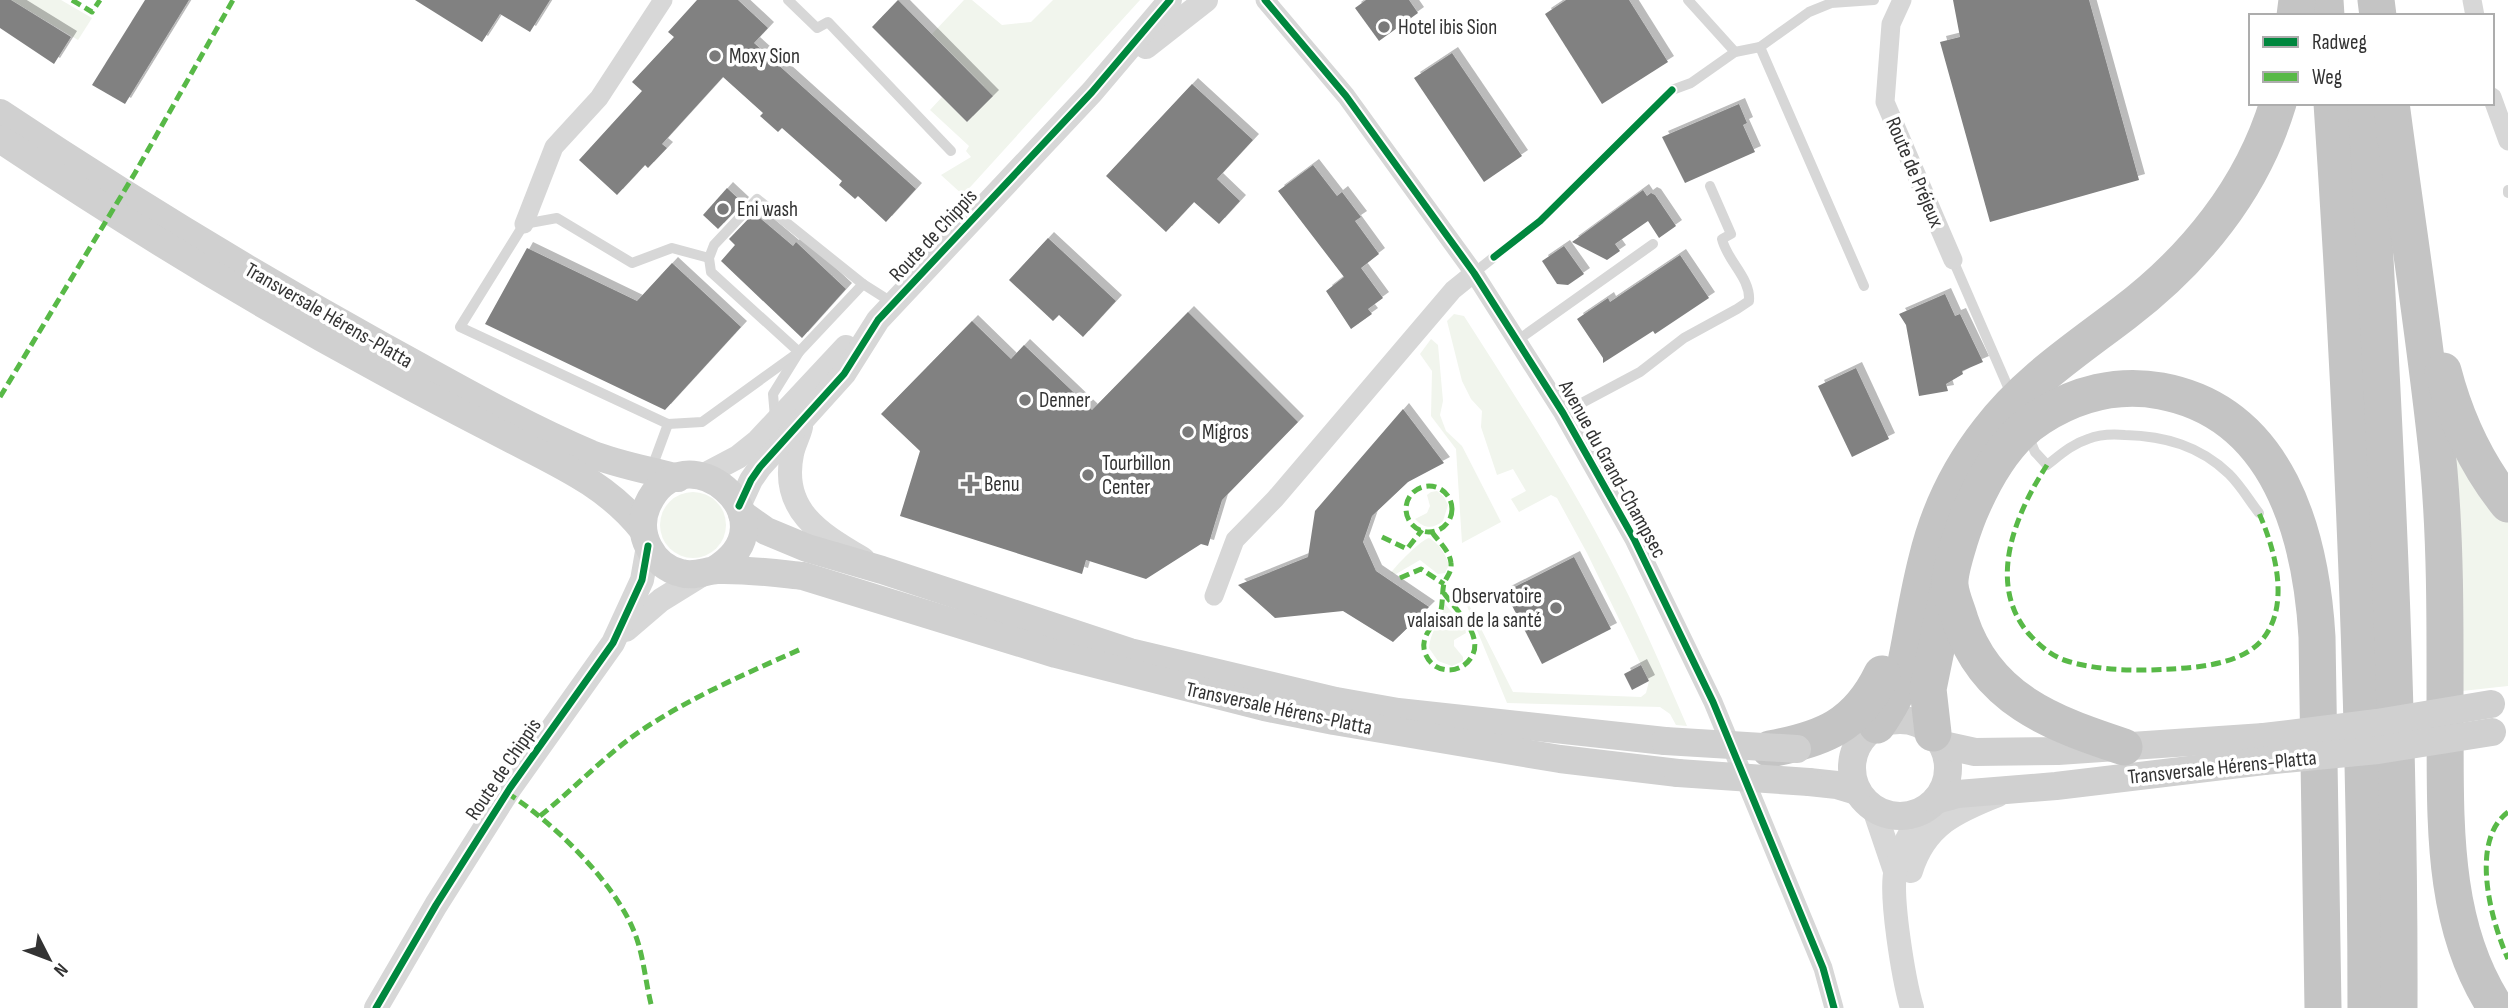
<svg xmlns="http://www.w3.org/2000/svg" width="2508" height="1008" font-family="'Sofia Sans Condensed',sans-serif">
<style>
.green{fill:#f1f5ed}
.building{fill:#818181;filter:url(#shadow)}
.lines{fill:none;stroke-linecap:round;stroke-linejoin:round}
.service{stroke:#d7d7d7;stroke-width:10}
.minor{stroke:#d7d7d7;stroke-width:19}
.tertiary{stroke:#d7d7d7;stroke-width:24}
.secondary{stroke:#d0d0d0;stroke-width:28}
.motorway{stroke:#c4c4c4;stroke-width:37}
.secondary-bridge{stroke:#d0d0d0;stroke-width:28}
.quiet{stroke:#58b947;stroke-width:5;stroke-dasharray:10 5;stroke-linecap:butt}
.cycleway-casing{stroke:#fff;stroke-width:11}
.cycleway{stroke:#00873e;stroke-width:7}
.poi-dot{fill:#7a7a7a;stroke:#fff;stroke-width:2.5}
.labels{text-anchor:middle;stroke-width:7;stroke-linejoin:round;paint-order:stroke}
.poi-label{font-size:21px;fill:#333;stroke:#fff;text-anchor:start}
.street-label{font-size:21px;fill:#333;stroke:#fff}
</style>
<defs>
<filter id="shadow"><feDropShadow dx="6" dy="-6" stdDeviation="0" flood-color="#0004"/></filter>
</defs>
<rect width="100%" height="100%" fill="#fff"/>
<g class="green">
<path d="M11,0H61L92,18L78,40Z"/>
<path d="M964,0H972L1002,25L1031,22L1053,0H1140L963,195L941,175L971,157L966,151L969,146L930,110L942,97L967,122L993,96L932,34Z"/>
<path d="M1454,314L1464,316C1514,394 1564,471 1607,553C1637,609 1662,668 1687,726L1676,725L1670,714L1660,707L1507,703L1467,606L1466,599L1513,692L1641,697L1646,693L1649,681L1587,553L1557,498L1551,495L1519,512L1511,499L1526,491L1513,469L1497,475L1481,427L1482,411L1471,399L1462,381L1447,321Z"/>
<path d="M1431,339L1438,345L1443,401L1440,415L1446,431L1462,446L1501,522L1462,543L1456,449L1431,416L1432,371L1420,354Z"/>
<path d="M2454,439L2508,522V686L2462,691Z"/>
<path d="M1437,491L1444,497L1448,505L1443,521C1433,529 1424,529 1415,519L1427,513L1430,506L1427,495L1431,492Z"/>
<circle cx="693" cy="525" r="33"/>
<path d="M1429,538C1439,543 1446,555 1449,565L1445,573L1438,574L1420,560L1396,574L1391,573C1396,565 1422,539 1429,538Z"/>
<path d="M1445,604L1465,628L1466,633L1454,640V646L1463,657V661L1452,666L1438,661L1429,648C1430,631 1442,620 1445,604Z"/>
</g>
<g class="building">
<path d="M0,0H11L71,37L54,64L0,28Z"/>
<path d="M145,0H189L125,104L92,85Z"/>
<path d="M415,0H550L530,32L500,14L482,42Z"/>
<path d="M697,0H738L768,28L754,43L916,189L886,222L858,196L855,199L839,185L842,181L782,128L778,132L760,116L763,113L723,77L662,144L667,148L648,168L645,165L617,195L579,160L642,91L632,82L674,37L668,32Z"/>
<path d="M898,0L993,96L967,122L872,27Z"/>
<path d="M1366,0H1409L1418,13L1379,41L1355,8Z"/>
<path d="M1566,0H1629L1668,62L1602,104L1545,14Z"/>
<path d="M1953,0H2089L2139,180L1990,222L1940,42L1960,37Z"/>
<path d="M1452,53L1522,156L1484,182L1414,78Z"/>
<path d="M1192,84L1253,140L1217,179L1240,201L1219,224L1194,202L1166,232L1106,176Z"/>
<path d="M1739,104L1747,123L1743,125L1755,152L1685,183L1662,137Z"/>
<path d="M1313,165L1337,196L1342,192L1361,217L1355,221L1379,254L1361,268L1383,298L1368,309L1372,314L1351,329L1326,291L1344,277L1278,191Z"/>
<path d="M727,188L743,203L718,229L703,215Z"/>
<path d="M1643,190L1647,196L1651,193L1655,195L1676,226L1659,238L1648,221L1615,244L1620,251L1607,260L1572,242Z"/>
<path d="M754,213L793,246L796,242L846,289L802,338L721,261L735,245L729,239Z"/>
<path d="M1048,238L1116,301L1083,337L1059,315L1053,321L1009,280Z"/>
<path d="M1564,246L1584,274L1568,285L1557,284L1542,261Z"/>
<path d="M527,248L637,301L672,263L741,327L665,410L485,324Z"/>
<path d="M1680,255L1709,298L1655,334L1653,331L1603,363V358L1577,319L1608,298L1610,302Z"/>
<path d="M1945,294L1955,316L1960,314L1983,362L1962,371L1963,374L1946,384L1948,391L1919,396L1906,325L1899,314Z"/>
<path d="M1188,312L1298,422L1222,500L1208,546L1201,544L1146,579L1086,560L1082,574L900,516L920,451L881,414L972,321L1011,359L1024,345L1092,410Z"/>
<path d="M1856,368L1889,439L1852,457L1818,386Z"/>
<path d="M1403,409L1444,463L1408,482L1372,516L1363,542L1376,571L1429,607L1393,642L1343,611L1275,618L1238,585L1308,557L1315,511Z"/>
<path d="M1574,557L1611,629L1542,664L1505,592Z"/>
<path d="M1641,665L1649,681L1632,690L1624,674Z"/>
</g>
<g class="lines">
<g class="service">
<path d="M788,0L817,28L828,22L951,151"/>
<path d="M1688,0L1735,52"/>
<path d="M1672,90L1691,83L1735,52L1760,47"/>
<path d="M2508,190V193"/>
<path d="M709,258L672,248L632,263L557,218L524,224L460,327L668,424L702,422L799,352L863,284"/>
<path d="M1953,260L2008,387"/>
<path d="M1474,273L1494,257"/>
<path d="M1864,286L1760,47L1809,12L1831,3L1874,0"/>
<path d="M1518,340L1653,244"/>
<path d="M1563,413L1640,372L1684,338L1737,309L1749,301C1751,278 1727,261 1722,239L1731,234L1710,186"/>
<path d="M775,417L773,394L799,352L711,272L709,258L714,245L757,199L863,284L893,303"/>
<path d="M2030,440L2035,452L2047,465C2060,455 2072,444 2088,439C2100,434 2113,434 2125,435C2165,436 2200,446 2229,474C2241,486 2249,500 2259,513"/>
<path d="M651,470L668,424"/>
</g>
<g class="minor">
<path d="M1265,0L1346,96L1474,273L1563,413L1634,539L1713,702L1823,968L1834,1008"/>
<path d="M1902,0L1891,24L1885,102L1953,260"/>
<path d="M2472,0L2475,16"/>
<path d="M2492,97L2508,141"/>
<path d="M524,224L554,147L599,98L663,0"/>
<path d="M1214,596L1235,540L1275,499L1453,290L1474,273"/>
</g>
<g class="tertiary">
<path d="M1146,47L1206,0"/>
<path d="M801,427C799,436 794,444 792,454C780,511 821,534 863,559"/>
<path d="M702,476L738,457L758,441L846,347"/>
<path d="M739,506L751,480L760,467L844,374L878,320L1092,92L1170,0"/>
<path d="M626,630L661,600L703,574"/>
<path d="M1874,809L1895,871"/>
<path d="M1911,871C1925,825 1957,811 1998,795"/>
<path d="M376,1008L436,905L510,788L613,643L642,580L648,546"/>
<path d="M1912,1008C1904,981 1889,893 1896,869C1902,847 1912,828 1924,810"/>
</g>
<g class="secondary">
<path d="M0,113C124,196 253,274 384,347C452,384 520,424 591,454C619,465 649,470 678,478"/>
<path d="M0,139C124,222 251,300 382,371C424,394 466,416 509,438C559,464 608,485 643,530"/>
<path d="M742,514L766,531L807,548L882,570L1130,652L1336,701L1398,712L1665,741"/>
<path d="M714,570C798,520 682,425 647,506C635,533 652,566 681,573C694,577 705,571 717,570C746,569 775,573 803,576L1056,654L1264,707L1334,721L1560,759L1678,773"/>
<circle cx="1900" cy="768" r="48"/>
<path d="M1943,745L1975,752L2058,751L2264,737"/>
<path d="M1809,782L1837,785L1857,791"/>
<path d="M1936,800L1958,794L2056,786L2264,761"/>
</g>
<g class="motorway">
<path d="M2325,0L2326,16"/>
<path d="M2376,0L2378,16"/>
<path d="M2295,16L2297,0"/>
<path d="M2332,103C2352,404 2366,706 2366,1008"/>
<path d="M2366,103C2384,404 2400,706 2399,1008"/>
<path d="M2391,103C2407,226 2427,348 2439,471C2446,552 2445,634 2445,715C2446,813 2439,922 2496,1008"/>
<path d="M2443,371C2456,421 2476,464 2508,504"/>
<path d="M1877,725C1885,713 1893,701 1898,688C1905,673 1907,657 1910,642C1915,614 1920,586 1927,559C1938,513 1960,468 1989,431C2025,383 2077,349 2124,313C2194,260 2252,189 2278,103"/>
<path d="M1933,733L1928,689L1949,586"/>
<path d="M2124,747C2051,723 1986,699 1960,620C1957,609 1951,597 1950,585C1949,570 1963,529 1969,514C1984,478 2006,438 2040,417C2076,394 2118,383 2161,391C2279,413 2311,535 2317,637L2323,1008"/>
<path d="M1770,749C1823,739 1857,726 1882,674"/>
</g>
<g class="secondary-bridge">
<path d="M2264,737L2377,723L2491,704"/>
<path d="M1665,741L1797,749"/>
<path d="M2264,761L2378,750L2492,732"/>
<path d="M1678,773L1809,782"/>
</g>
<g class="quiet">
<path d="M72,0L92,12L100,0"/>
<path d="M0,397L135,173L233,0"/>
<path d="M2047,465C2016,513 1986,582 2028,633C2039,645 2051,656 2067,661C2099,671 2138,671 2172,669C2201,667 2241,664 2262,640C2291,605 2275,550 2259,513"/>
<circle cx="1429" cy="509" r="23"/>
<path d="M1432,532C1438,541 1450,551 1451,563C1452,572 1447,576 1444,583C1442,592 1443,601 1441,610C1436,625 1419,635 1425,653C1433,675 1462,675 1472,656C1484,635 1455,609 1443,592"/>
<path d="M1382,537L1407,549L1422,530"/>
<path d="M1400,578L1421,569L1444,584"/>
<path d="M507,793C551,820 613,881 633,929C644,954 645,982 652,1008"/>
<path d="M2508,812C2469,841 2491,921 2508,959"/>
<path d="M540,816C574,789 603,757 639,732C689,698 745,674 801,649"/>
</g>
<defs>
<g id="cycleway">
<path d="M1265,0L1346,96L1474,273L1563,413L1634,539L1713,702L1823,968L1834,1008"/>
<path d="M1494,257L1540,221L1672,90"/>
<path d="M739,506L751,480L760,467L844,374L878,320L1092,92L1170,0"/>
<path d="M376,1008L436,905L510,788L613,643L642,580L648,546"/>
</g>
</defs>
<use href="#cycleway" class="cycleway-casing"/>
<use href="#cycleway" class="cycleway"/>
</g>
<g class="poi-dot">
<circle cx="1384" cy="27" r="7"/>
<circle cx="715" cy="56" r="7"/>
<circle cx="723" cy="209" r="7"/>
<circle cx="1025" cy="400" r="7"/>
<circle cx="1188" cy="432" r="7"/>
<circle cx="1088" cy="475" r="7"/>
<path d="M966.5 473.5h7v7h7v7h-7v7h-7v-7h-7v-7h7z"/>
<circle cx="1556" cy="608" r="7"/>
</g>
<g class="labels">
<g class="poi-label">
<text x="1398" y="34">Hotel ibis Sion</text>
<text x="729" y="63">Moxy Sion</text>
<text x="737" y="216">Eni wash</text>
<text x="1039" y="407">Denner</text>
<text x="1202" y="439">Migros</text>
<text x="1102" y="470">Tourbillon<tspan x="1102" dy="24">Center</tspan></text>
<text x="984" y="491">Benu</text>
<text x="1542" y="603" text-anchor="end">Observatoire<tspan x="1542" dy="24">valaisan de la santé</tspan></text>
</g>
<g class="street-label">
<text transform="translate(1915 172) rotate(67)" y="7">Route de Préjeux</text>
<text transform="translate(933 235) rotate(-47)" y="7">Route de Chippis</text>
<text transform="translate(329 315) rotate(30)" y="7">Transversale Hérens-Platta</text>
<text transform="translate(1613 469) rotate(61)" y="7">Avenue du Grand-Champsec</text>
<text transform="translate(1279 708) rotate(12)" y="7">Transversale Hérens-Platta</text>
<text transform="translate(2222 767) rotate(-6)" y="7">Transversale Hérens-Platta</text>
<text transform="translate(503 769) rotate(-56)" y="7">Route de Chippis</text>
</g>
</g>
<rect x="2249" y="14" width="245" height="91" fill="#ffffff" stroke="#adadad" stroke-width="2"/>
<rect x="2263" y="37" width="35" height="10" fill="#00873e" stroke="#adadad" stroke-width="2"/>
<text x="2312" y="49" font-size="21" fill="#333333">Radweg</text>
<rect x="2263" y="72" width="35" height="10" fill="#58b947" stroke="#adadad" stroke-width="2"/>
<text x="2312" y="84" font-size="21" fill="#333333">Weg</text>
<g transform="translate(49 959) rotate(132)" stroke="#ffffff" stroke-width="5" paint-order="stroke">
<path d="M0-5L12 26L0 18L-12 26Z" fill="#333333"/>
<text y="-10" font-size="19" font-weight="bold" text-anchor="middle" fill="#333333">N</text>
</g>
</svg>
